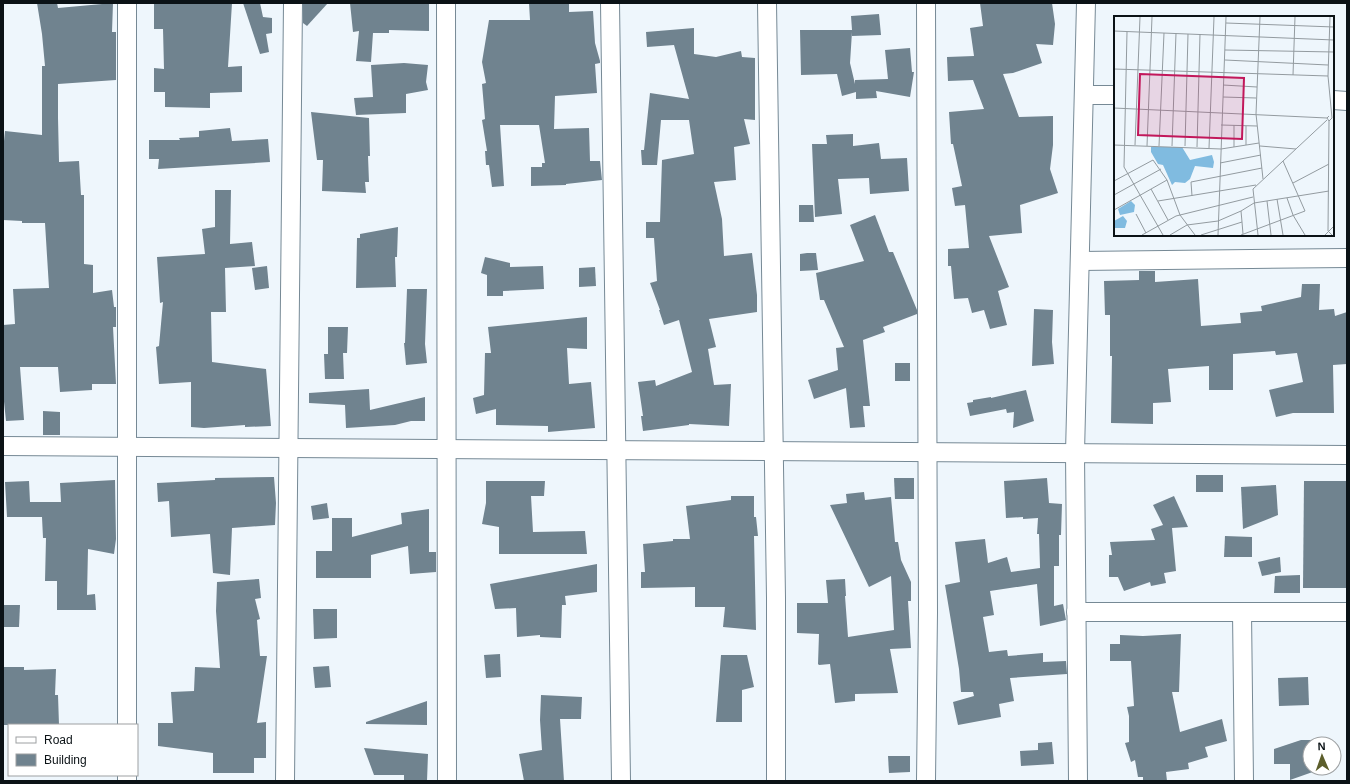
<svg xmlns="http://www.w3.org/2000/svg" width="1350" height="784" font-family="Helvetica,sans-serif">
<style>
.building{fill:#70838f}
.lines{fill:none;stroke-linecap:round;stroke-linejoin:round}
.minor-casing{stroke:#768995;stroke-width:20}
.minor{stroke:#fff;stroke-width:18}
.inset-road{fill:none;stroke:#939ba0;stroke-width:1}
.view{fill:#c2185b;fill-opacity:0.15;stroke:#c2185b;stroke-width:2}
.inset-edge{fill:none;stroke:#0b1216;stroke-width:2}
</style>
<rect width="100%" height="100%" fill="#eef6fc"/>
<g class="building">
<path d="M37,3H57L58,8L113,3L112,32H116V80L58,84V118L59,162L79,161L81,195H84V264L93,265V293L112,290L114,307H116V327H113L116,384H92V390L60,392L58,367H20L24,420L6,421L3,392V325L15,324L13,289L49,288L45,223H22V221L3,220V151L5,131L42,135V66H45L42,34Z"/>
<path d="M154,3H232L228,67L242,66V92L210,93V108L165,107V92H154V68L164,69L163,29H154Z"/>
<path d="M243,3H260L263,17L272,18V33L266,34L269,52L260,54Z"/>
<path d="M303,3H328L307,26L303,23Z"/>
<path d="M350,3H429V31L389,30V33H373L371,62L356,61L359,31L353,32Z"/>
<path d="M529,3H569V12L593,11L595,43L600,61V63L595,64L597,93L555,96L554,129L589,128L590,161H600L602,180L566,184V185L531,186V167H542V163H545L539,125H500L504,186L492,187L489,165H486L485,151H487L482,120L485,119L482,84L486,83L482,62L489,20H530Z"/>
<path d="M980,3H1052L1055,24L1053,45L1036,44L1042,63L1013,73L1003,74L1019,117L1053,116V145L1050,169L1058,193L1020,205L1022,233L989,236L1009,287L998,291L1007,325L990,329L984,310L972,313L968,298L954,299L951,266H948V249L969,248L965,205L955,206L952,188L962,186L953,144H951L949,112L984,109L973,80L948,81L947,57L974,56L970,28L983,26Z"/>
<path d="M879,14L881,35L852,36V32L850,63L855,84V80L888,79L885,50L910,48L912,72H914L910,97L876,91L877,98L856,99V92L842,96L837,74L801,75L800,30H852L851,16Z"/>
<path d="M694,28V54L716,57L741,51L742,57L755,58V120L744,119L750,144L734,147L736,180L714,182L722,219L724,256L752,253L757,295V312L709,319L716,347L708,349L714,385L731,384L729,426L689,424V425L643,431L641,416H643L638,382L655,380L656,386L692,372L679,320L664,325L659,310H660L650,283L657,281L654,238H646V222H660L662,160L694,154L689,120H661L657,165H642L641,150H644L650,93L689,99L674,45L647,47L646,32Z"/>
<path d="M404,63L428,65L426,82L428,90L406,94V113L356,115L354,98L373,97L371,65Z"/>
<path d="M311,112L369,118L370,156H368L369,182H365L366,193L322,191L323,160H317Z"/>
<path d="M230,128L232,141L268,139L270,162L158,169L159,159H149V140H180L179,138L199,137V131Z"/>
<path d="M853,134V146L879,143L881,159L907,158L909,191L870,194L869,178L838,179L842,214L815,217L812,144H827L826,135Z"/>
<path d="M215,190H231L230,244L252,242L255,266L225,268L226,312H211L212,362L266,369L271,426L245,427V425L204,428L191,427V382L159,384L156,347L159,346L163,302L160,303L157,257L205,254L202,229L215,227Z"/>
<path d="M799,205H813L814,222H799Z"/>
<path d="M875,215L889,252H893L917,310V314L883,327L885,332L863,340L870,406H863L865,427L850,428L846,388L814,399L808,380L838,370L836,348L844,347L824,300H820L816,273L864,261L850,225Z"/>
<path d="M398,227L397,257H395L396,287L356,288L357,238H360V234Z"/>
<path d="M807,253H816L818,270L800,271V254Z"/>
<path d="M485,257L510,263V267L543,266L544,289L503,291V296H487V275L481,273Z"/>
<path d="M267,266L269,288L255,290L252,268Z"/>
<path d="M595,267L596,286L579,287V268Z"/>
<path d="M1139,271H1155V282L1198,279L1201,326L1241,323L1240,313L1262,311L1261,306L1301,297L1302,284H1320L1319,310L1334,309L1335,316L1347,312V364L1333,365L1334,413H1293L1276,417L1269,390L1303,382L1297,353L1276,355L1275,351L1233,354V390H1209V366L1168,369L1171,402L1153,403V424L1111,423L1112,356H1110V315H1105L1104,281L1139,280Z"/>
<path d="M407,289H427L425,344L427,363L406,365L404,343H405Z"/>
<path d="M1034,309L1053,310L1052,342L1054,364L1032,366Z"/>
<path d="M587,317V349L567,348L569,384L591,382L595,428L548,432V426L496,425V409L476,414L473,398L484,395L485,353H491L488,327Z"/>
<path d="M328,327H348L347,353H343L344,379H325L324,354H328Z"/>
<rect x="895" y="363" width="15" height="18"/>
<path d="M369,389L370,410L425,397V421H411L395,425L346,428L345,405L309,403V393Z"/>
<path d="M1026,390L1034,421L1013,428L1014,412L1007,413L1006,409L970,416L967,403L973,402V400L991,397V398Z"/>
<path d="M43,411L60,412V435H43Z"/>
<rect x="1196" y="475" width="27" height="17"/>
<path d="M274,477L276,503L275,525L232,528L230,575L213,573L210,534L171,537L169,501L158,502L157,483L215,480V478Z"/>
<path d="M894,478H914V499H895Z"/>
<path d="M1047,478L1049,503L1062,504L1061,535H1059V566H1054V606L1063,604L1066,620L1040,626L1037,584L990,591L994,615L983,617L989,652L1007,650L1008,656L1043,653V662L1066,661L1067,674L1010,678L1014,701L999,704L1001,717L958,725L953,702L974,696L973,692H961L959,669L945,585L960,582L955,542L985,539L988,563L1007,557L1011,572L1040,568L1039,534H1037L1038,518L1023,519V517L1006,518L1004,481Z"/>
<path d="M115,480L116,539L114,554L88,549L87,595L95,594L96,610H57V581H45L46,538H43L42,517H7L5,482L29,481L30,502H61L60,483Z"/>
<path d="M486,481H545L544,496H531L533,532L585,531L587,554H499V527L482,524L486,503Z"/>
<path d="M1304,481H1347V588H1303Z"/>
<path d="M1276,485L1278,515L1243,529L1241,487Z"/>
<path d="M864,492L865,500L891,497L895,542H898L901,560L911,582V601H908L911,648L890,649L898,693L855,694V701L835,703L830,664L819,665L818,664L819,634L797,633V603H828L826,580L845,579L846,596H845L848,637L894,630L891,576L869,587L830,505L847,503L846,494Z"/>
<path d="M731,496H754V517H756L758,536H754L756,630L723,627L725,607H695V587L641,588V572H645L643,544L673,541V539H690L686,506L731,500Z"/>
<path d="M1174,496L1188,527L1172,528L1176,571L1164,573L1166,583L1151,586L1150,582L1124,591L1118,577H1109V555H1112L1110,542L1155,540L1151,529L1163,525L1153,505Z"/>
<path d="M327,503L329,518L313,520L311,506Z"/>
<path d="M429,509V552H436V572L410,574L408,546L371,555V578H316V551H332V518H352V537L402,524L401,513Z"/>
<path d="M1225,536L1252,537V557H1224Z"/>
<path d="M1280,557L1281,572L1262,576L1258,562Z"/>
<path d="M597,564V592L565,596L566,605H562L561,638L540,637V635L517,637L516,608L495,609L490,584Z"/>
<path d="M1300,575V593H1274L1275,576Z"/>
<path d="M259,579L261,598L255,599L260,619L257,620L260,656H267L257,723L266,722V758H254V773H213V753L158,746V723H173L171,692L194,691L195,667L220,668L216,611L217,582Z"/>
<path d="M3,605H20L19,627H3Z"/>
<path d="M313,609H337V638L314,639Z"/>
<path d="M1181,634L1179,692H1172L1180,732L1222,719L1227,741L1205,747L1208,757L1188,763L1189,769L1166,772L1167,781H1143V777H1138L1135,760L1131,762L1125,743L1129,742V716L1127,707L1134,706L1131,661H1110V644H1120V635L1143,636Z"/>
<path d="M500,654L501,677L486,678L484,655Z"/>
<path d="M721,655H747L754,687L742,690V722H716Z"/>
<path d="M329,666L331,687L315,688L313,667Z"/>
<path d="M3,667H24V670L56,669L55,695H58L59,725H3Z"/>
<path d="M1308,677L1309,705L1279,706L1278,678Z"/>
<path d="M541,695L582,697L581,719H560L564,781H524L519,754L542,750L540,720Z"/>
<path d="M427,701V725L366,724V722Z"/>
<path d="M1301,740H1331L1333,744H1310V768H1324L1290,780V764H1274V749Z"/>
<path d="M1052,742L1054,764L1021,766L1020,751L1038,750V743Z"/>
<path d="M1334,747L1339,763L1334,764Z"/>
<path d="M364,748L428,754L427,781H404V775H374Z"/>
<path d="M888,756H910V772L889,773Z"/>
</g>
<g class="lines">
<defs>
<g id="minor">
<path d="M127,3V725"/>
<path d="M446,3L447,781"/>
<path d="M610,3L621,781"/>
<path d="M767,3L776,598V781"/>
<path d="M926,3L928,612L926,781"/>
<path d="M1084,95H1115"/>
<path d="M1333,100L1347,101"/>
<path d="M1080,261L1347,258"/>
<path d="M3,446L1347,455"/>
<path d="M1076,612H1347"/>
<path d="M1242,612L1244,781"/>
<path d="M127,775V781"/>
<path d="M285,781L293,3"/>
<path d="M1078,781L1075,453L1086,3"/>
</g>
</defs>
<use href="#minor" class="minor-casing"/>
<use href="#minor" class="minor"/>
</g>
<g transform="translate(1114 16)">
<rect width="220" height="220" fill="#eef6fc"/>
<path d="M37,131H68L76,144L98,139L100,146L99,152L81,150L76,163L71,167L61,166L58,169L49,149L44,148L37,136ZM17,185L21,189L20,196L6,199L4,193ZM9,200L13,205L11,212H0V205Z" fill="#80bbe0"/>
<path class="inset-road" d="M146,1L142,98L149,163M112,7L220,11M0,15L220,24M13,16L10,151L49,219M111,34L220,36M111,44L214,49M0,53L214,60M179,59L181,1M109,69L143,71M109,81L142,82M0,92L213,102M215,100L213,102L215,105L218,102L214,60L216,1M215,105L214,215L218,219M107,109L143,110M132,110V129M0,129L107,133L145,127M21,129L26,1M33,130L38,1M45,130L50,17M58,130L62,17M71,130L74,18M146,130L182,133M83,131L86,18M120,131V109M95,132L100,1M106,147L147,139M0,165L39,144L53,164L66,199L81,219M179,167L215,148M37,173L54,204M0,179L47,153M78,180L77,166L148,152M173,182L179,199L191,219M163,183L169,219M44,185L142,169M153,185L157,219M0,194L53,164M22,198L32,217M128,206L129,218M28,219L62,200L139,181M56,219L73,209L104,205L127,195M87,219L128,206L127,195L140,187L215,175M104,219L112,1M127,219L191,195L169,145M144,219L139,173L213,104M211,219L220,210"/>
<path class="view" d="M26,58L130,62L128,123L24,119Z"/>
<rect width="220" height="220" class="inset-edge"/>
</g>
<rect width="1350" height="784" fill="none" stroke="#0b1216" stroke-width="8"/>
<rect x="8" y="724" width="130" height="52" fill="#ffffff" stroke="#9da0a2"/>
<rect x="16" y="737" width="20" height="6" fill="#ffffff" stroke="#9da0a2"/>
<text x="44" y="744" font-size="12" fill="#0b1216">Road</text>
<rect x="16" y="754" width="20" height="12" fill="#70838f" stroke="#9da0a2"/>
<text x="44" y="764" font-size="12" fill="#0b1216">Building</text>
<g transform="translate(1322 756) rotate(358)"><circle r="19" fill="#ffffff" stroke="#9da0a2"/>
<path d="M0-3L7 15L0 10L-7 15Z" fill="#5c5e2b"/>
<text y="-6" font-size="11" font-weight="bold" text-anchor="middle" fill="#0b1216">N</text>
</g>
</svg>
